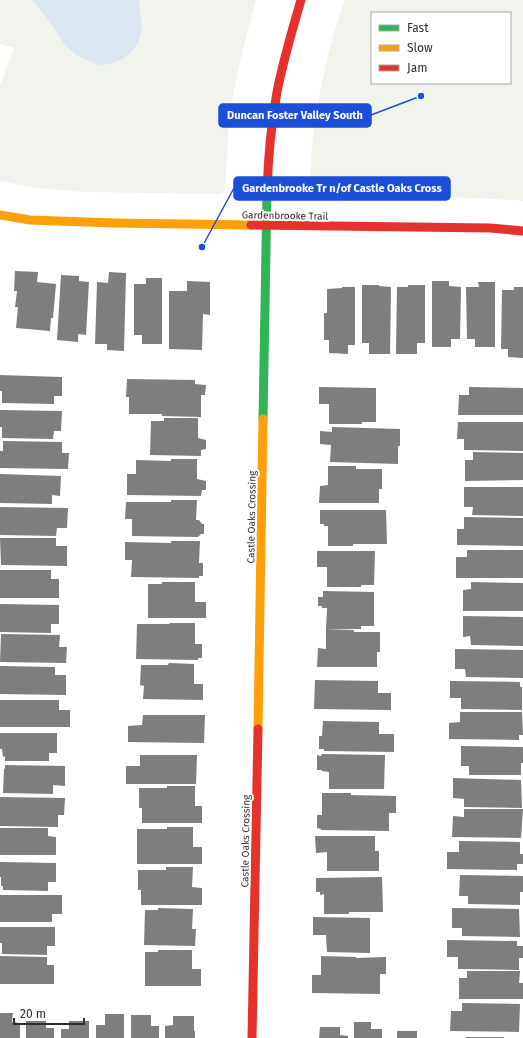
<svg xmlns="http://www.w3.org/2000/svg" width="523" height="1038" font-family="'Fira Sans',sans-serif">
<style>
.green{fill:#f0f4ec;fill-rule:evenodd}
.water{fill:#dae7f0}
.building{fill:#7e7e7e}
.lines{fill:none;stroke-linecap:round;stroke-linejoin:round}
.fast{stroke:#30b455;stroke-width:9}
.slow{stroke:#ff9f0a;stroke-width:9}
.jam{stroke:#e5322d;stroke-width:9}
.labels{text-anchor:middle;stroke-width:4;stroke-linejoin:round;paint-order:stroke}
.street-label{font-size:10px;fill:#2e2e2e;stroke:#fff}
.leader{fill:none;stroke:#1d4ed8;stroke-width:1.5}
.callout-dot{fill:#1d4ed8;stroke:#fff;stroke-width:1.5}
.callout{fill:#1d4ed8;stroke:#1d4ed8;stroke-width:1.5}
.callout-label{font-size:11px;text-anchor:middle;font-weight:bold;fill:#fff}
</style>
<rect width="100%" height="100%" fill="#fff"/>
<g class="green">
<path d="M0,0H256C244,44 232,89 228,135C227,154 226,172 225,190L221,194L85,192L36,188L0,181V86L14,48L0,44Z"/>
<path d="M345,0H523V201C453,195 383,196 313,196L308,192C311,173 311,155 313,137C319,91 329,43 345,0ZM372,13H510V83H372Z"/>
</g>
<path class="water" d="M32,0H139L142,29L139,41L132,51L123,59L111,64L99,65L77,56L66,46L48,20Z"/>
<g class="building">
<path d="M15,271L38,272L37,282L56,284L53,318H51L50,331L16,328L18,307H15L17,291H14Z"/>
<path d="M109,272L126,273L124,351L107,350V344H95L97,282L108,283Z"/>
<path d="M61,275L79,276V281L89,282L86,335L78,334V342L57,340Z"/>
<path d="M146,278H162V344H142V335H134V284H146Z"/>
<path d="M187,281L210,282V315L203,314L202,350L169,349V291H187Z"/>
<path d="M432,281H449V286L461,287L460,339H451V347H432Z"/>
<path d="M478,282H495V347H475V339H467L466,287H479Z"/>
<path d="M362,285H379V286L391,287L390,354H369V343H362Z"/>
<path d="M408,285H425V343H417V354H396L397,287H408Z"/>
<path d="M342,287H355V345H348V354L329,353V340H324V313H327V289L342,288Z"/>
<path d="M514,287H523V358L508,357V349H501L502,290H514Z"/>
<path d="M0,375L62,377V396H54V404L2,403V391H0Z"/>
<path d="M127,379L195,380V384L206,385L205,395H201V417L162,416V414H129V397H126Z"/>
<path d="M319,387L376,388V422H362V424H329V404H319Z"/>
<path d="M469,387L523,388V415H458L459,395H469Z"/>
<path d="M0,410L62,411L61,431H54L53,439L2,438V427H0Z"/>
<path d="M164,418H198V438L206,440V449L201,450V456L150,455L151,421H164Z"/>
<path d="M458,422H523V451L464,450V439H457Z"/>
<path d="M332,427L400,429V446H398V464L330,462L331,445L320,444V431L332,432Z"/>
<path d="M3,441L62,442V453H69L68,469L0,468V451H3Z"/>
<path d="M473,452L523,453V480L465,481V460H473Z"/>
<path d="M171,459H197V479L206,481V490H202L201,496L127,495V474H136V460L171,461Z"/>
<path d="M328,466H356V469H382V489H379V503H319L320,486L328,485Z"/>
<path d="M0,474L61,476L60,496L52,495V504L0,503Z"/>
<path d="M464,487H523V516L472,515L473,507H464Z"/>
<path d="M171,500H197L196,520H199L202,524H204V534H201L198,537L132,536V519H125L126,502H171Z"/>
<path d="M0,507L68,508L67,528H57L56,536L0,535Z"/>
<path d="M320,510H386L387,544H353V546H328V526H324V524H320Z"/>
<path d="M464,517L523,518V546L457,545V529H464Z"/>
<path d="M0,538H56V546H67V566L1,565Z"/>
<path d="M171,541H200L199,563H203V576H199V578L131,577L132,560H125V542L171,543Z"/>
<path d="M467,550H523V578H456V557H467Z"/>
<path d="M317,551H375L374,585H361V587H327V567H317Z"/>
<path d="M0,570H51V579H59V598H0Z"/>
<path d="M162,582H195V602H206V618H148V584H162Z"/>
<path d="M471,582L523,583V611H463V590L471,589Z"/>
<path d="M323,591L374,592V626H361V629H326L327,608H322V606H318V597H323Z"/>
<path d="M0,604L59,605V624H51V633L0,632Z"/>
<path d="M463,616L523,617V646L471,645L470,636L463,637Z"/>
<path d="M170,623H195V644H202V658H198V660L136,659L137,624H169Z"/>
<path d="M326,629L354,630V632H380V652H377V667H317L318,648L326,649Z"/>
<path d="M1,634L60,635L59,647H67L66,663L0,662Z"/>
<path d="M455,649L523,650V678L466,677L465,669H455Z"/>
<path d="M169,663L194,664V684H203V700L143,699L144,686L140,685L141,665H168Z"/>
<path d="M0,666L55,667V675H66V695L0,694Z"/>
<path d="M315,680L378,681V693H391V710L314,709Z"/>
<path d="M450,681L520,682V687H522V710L461,709V698H450Z"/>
<path d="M0,700H59V710H70V727H0Z"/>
<path d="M460,712H522L523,735H519V740L449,739V723L460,722Z"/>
<path d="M143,715H205L204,743L128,742V726L142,725Z"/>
<path d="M323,721L379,722V734H394V752L324,751V749H319V736H322Z"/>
<path d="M0,733H57V753H49V761H5V756L3,757L2,749H0Z"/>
<path d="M461,746L523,747V763H521V775H469V766H461Z"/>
<path d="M322,754L385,755L384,789H329V772L322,771V770H317V755L321,756Z"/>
<path d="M140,755H197L196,784H126V766H140Z"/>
<path d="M5,765L65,766V786L53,785V794L3,793L4,769H5Z"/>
<path d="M453,778L521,780L522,808L464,807V799L453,798Z"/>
<path d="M167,786H195V806H202V823H142V808H139V788H167Z"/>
<path d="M322,793H351V795L396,796V813H389V831L321,830V829L317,828V815H322Z"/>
<path d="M0,797L65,798L64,815H58V827L0,826Z"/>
<path d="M464,809H523L521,838L452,837L453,816L464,817Z"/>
<path d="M167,827H193V847H202V864H137V829H167Z"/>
<path d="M0,828H48V836L56,837V855H0Z"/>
<path d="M315,836H375V851H379V871H327V852L316,853Z"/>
<path d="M459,841L520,842V854H523V864H517V870L447,869V852H459Z"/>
<path d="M0,862L56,863V882H48V891L3,890V886H1V877H0Z"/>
<path d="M166,867H193L192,887L202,888V905H141V890H138V870H166Z"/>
<path d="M460,875L523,876V892H520V905L468,904V896H459Z"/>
<path d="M382,877L383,912H349V914H324V894L320,895V892H316V878Z"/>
<path d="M0,895H62V914H52V922H0Z"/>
<path d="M158,908L193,909L192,929H196L195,946L144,945L145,910H158Z"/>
<path d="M452,908L519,909L520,937L462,936V928H452Z"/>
<path d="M313,917L370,918V953L327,952L326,935H313Z"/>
<path d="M0,927H55V946H47V955L2,954V943H0Z"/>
<path d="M447,940L517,941V946H523V958H519V970L458,969V957H447Z"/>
<path d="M158,950H192V969H201V986H145V952H158Z"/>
<path d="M0,956L47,957V965H54V984H0Z"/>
<path d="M321,956L356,957V958L386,957V974H380V994L312,993V975H321Z"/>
<path d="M467,971H520L519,983H523V999H459V978H467Z"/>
<path d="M462,1003L520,1004L519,1032L450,1031L451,1011H462Z"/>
<path d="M0,1013H13L12,1022L20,1023V1038H0Z"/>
<path d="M105,1014H124V1038H96V1025H105Z"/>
<path d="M131,1015H151V1026H159V1038H131Z"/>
<path d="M173,1016H194V1031H195V1038H165V1026L173,1025Z"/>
<path d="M26,1021H46V1028H54V1038H26Z"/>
<path d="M69,1021H89V1038H61V1029H69Z"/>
<path d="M354,1022H371V1029H382V1038H354Z"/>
<path d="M320,1027H340V1035L348,1036V1038H319Z"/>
<rect x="397" y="1031" width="20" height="7"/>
<rect x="466" y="1037" width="38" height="1"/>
</g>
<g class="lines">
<path class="fast" d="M263,419L267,193"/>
<g class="slow">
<path d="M0,215L30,220L115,223L251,225"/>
<path d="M258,729L263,419"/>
</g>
<g class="jam">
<path d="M267,193C268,160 271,125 277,92C283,61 292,31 301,0"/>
<path d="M251,225L490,228L523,231"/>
<path d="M252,1038L258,729"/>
</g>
</g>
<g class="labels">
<g class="street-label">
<text transform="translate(285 215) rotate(1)" y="4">Gardenbrooke Trail</text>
<text transform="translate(251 517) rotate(-89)" y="4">Castle Oaks Crossing</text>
<text transform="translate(245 841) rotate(-89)" y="4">Castle Oaks Crossing</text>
</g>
</g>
<path class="leader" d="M421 96L371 115M202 247L234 188"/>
<g class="callout-dot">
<circle cx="421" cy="96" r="4"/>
<circle cx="202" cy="247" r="4"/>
</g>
<g class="callout">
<rect x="219" y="104" width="152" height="23" rx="4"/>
<rect x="234" y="177" width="216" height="23" rx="4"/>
</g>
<g class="callout-label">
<text x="295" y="119">Duncan Foster Valley South</text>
<text x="342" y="192">Gardenbrooke Tr n/of Castle Oaks Cross</text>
</g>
<rect x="371" y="12" width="140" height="72" fill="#ffffff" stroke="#ababab"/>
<rect x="379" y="25" width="20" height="6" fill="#30b455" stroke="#ababab"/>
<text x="407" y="32" font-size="12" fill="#2e2e2e">Fast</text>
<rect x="379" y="45" width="20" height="6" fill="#ff9f0a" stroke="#ababab"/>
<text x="407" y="52" font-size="12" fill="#2e2e2e">Slow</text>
<rect x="379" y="65" width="20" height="6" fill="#e5322d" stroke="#ababab"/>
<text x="407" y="72" font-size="12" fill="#2e2e2e">Jam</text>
<path d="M14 1018v6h70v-6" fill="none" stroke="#2e2e2e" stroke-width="2"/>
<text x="20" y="1018" font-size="12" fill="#2e2e2e" stroke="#ffffff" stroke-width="3" paint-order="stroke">20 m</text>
</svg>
